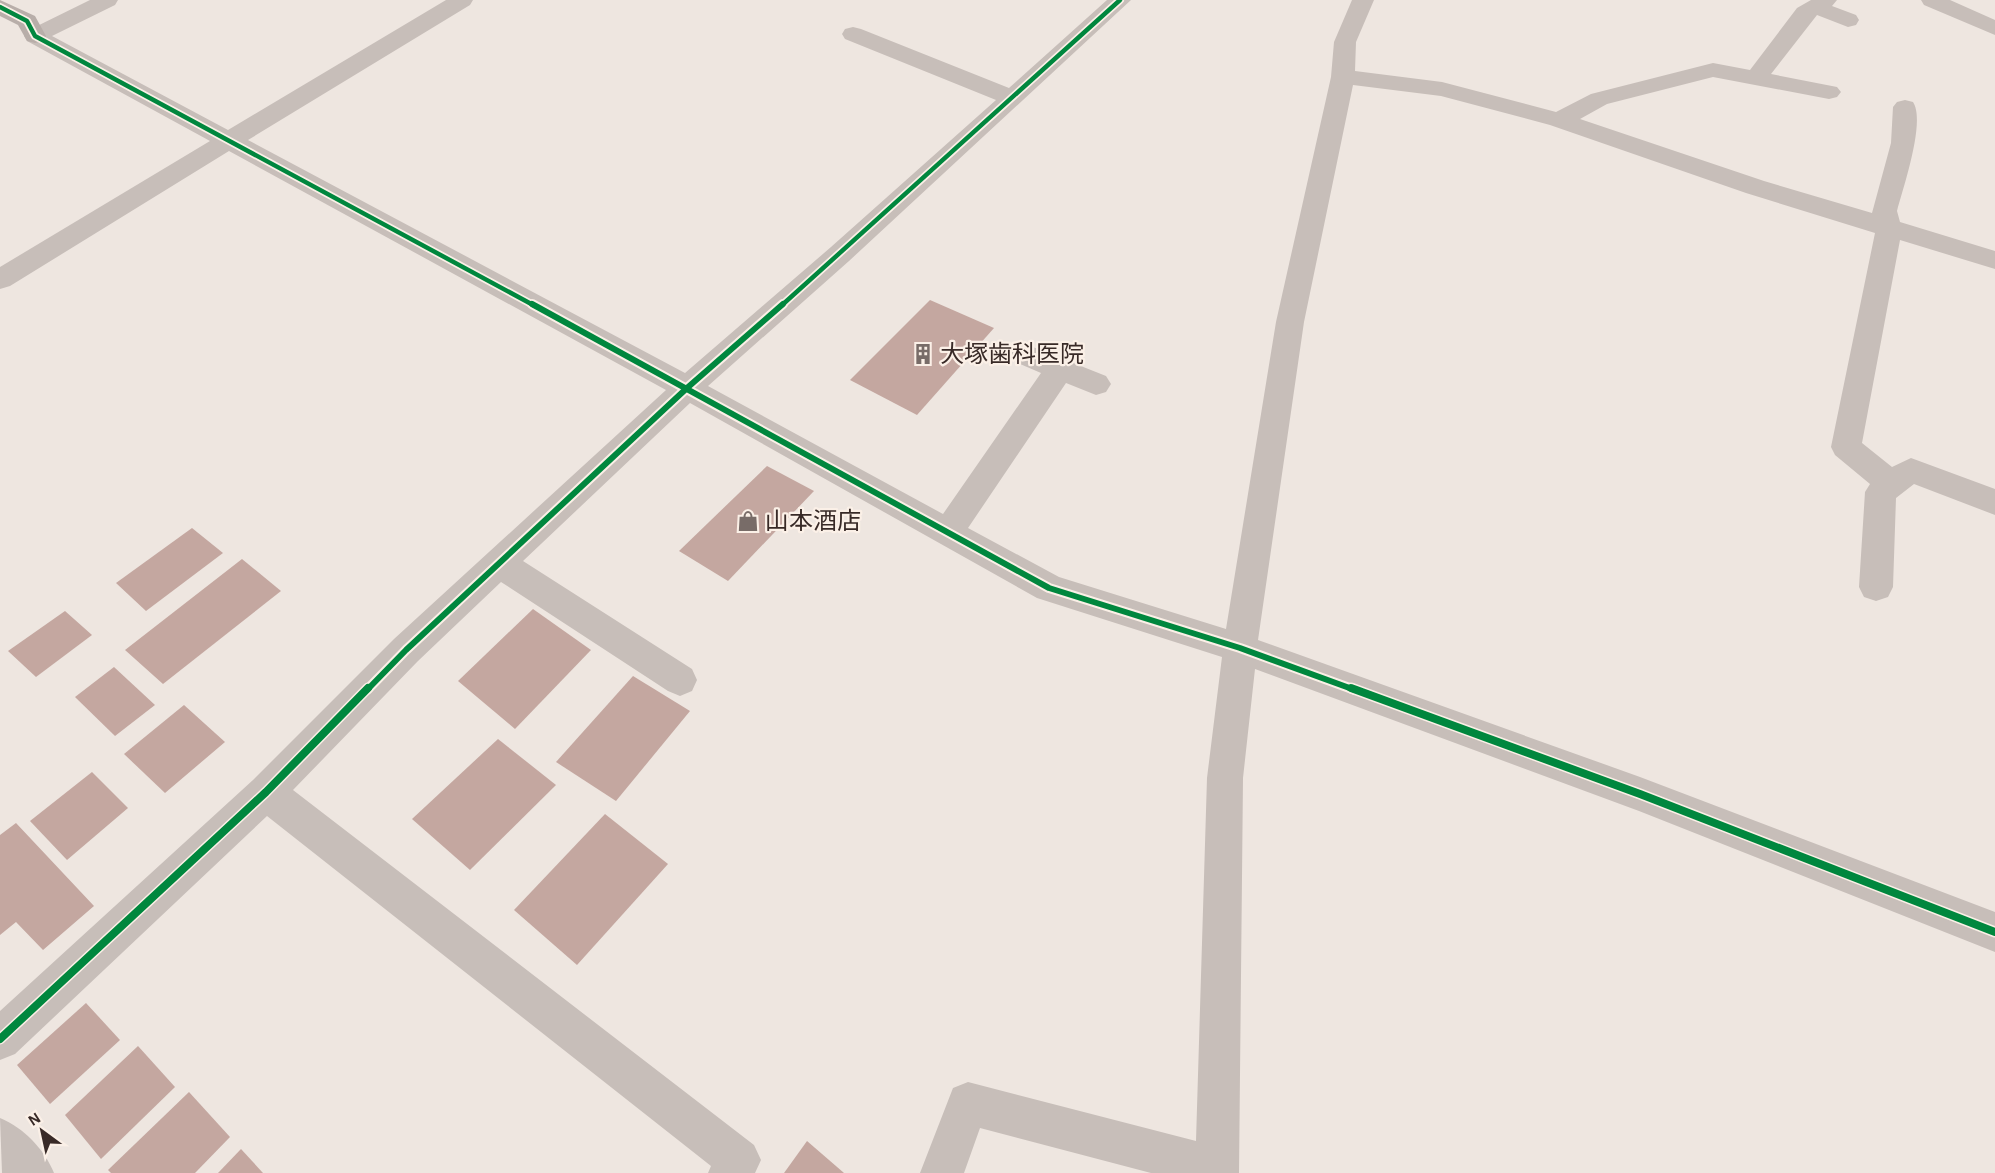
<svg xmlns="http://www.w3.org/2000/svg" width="1995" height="1173" font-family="'Alegreya Sans','Noto Sans JP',sans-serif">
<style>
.building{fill:#c4a7a0}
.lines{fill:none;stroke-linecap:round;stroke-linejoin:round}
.street{fill:#c7beb9;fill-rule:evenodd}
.secondary{fill:#b8aea9;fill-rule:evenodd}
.cycleway-far2-casing{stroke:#fbf0e7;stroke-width:8}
.cycleway-far1-casing{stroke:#fbf0e7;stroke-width:10}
.cycleway-casing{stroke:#fbf0e7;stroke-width:11}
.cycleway-far2{stroke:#00873e;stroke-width:4.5}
.cycleway-far1{stroke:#00873e;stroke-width:6}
.cycleway{stroke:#00873e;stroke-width:8}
.labels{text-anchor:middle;stroke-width:4.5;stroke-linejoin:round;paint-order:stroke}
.poi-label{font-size:24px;fill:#382a27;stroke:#fbf0e7;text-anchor:start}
</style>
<rect width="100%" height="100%" fill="#eee6e0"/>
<g class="building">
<path d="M930,300L994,328L917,415L850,380Z"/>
<path d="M767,466L814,491L728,581L679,551Z"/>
<path d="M192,528L223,553L146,611L116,583Z"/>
<path d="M242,559L281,591L163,684L125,650Z"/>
<path d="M533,609L591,650L515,729L458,681Z"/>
<path d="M65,611L92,635L36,677L8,651Z"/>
<path d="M114,667L155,705L115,736L75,697Z"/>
<path d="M633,676L690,711L616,801L556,762Z"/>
<path d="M184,705L225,742L165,793L124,754Z"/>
<path d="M498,739L556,785L470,870L412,819Z"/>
<path d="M92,772L128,808L67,860L30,821Z"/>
<path d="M605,814L668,864L577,965L514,910Z"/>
<path d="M16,823L94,906L43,950L16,922L0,935V835Z"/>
<path d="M86,1003L120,1040L50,1104L17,1065Z"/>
<path d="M138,1046L175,1087L101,1159L65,1115Z"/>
<path d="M189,1092L230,1137L195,1173H111L108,1170Z"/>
<path d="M807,1141L844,1173H784Z"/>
<path d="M241,1149L263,1173H218Z"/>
</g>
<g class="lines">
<g class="street">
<path d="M90,0H118L115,5L52,36L228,130L446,0H473L470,5L248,140L685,373L831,247L996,100L845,39L842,34L845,29L853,27L861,29L1009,88L1107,0H1131L849,261L708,386L943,514L1041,373L1013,361L1009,354L1013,347L1023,343L1033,347L1106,376L1111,384L1106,392L1096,395L1066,383L968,528L1059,577L1226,629L1276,322L1331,77L1334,42L1352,0H1374L1356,42L1355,71L1442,82L1556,112L1591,94L1713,63L1750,70L1797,8L1811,0H1837L1832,6L1856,15L1859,20L1856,25L1848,27L1817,15L1771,74L1837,87L1841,92L1837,97L1829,99L1713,77L1607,104L1580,119L1764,181L1872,213L1891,143L1893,107L1897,102L1905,100L1913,102C1926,121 1903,188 1897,211L1900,222L1995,251V269L1900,240L1862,443L1892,467L1911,458L1995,489V515L1914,484L1896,498L1893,587L1888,597L1876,601L1864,597L1859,587L1865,492L1870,484L1835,455L1831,447L1875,233L1746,193L1550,125L1441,96L1353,85L1304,322L1258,640L1640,777L1995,912V952L1639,811L1255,669L1243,778L1239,1173H1151L980,1128L964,1173H920L953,1088L968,1082L1196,1141L1207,778L1222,657L1037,598L690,403L523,561L692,669L697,680L692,691L680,696L668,691L501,582L418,661L293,790L754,1145L761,1160L755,1173H708L711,1166L267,816L15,1054L0,1060V1011L253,780L394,639L666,390L229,151L10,286L0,289V267L210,141L27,41L24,36L27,31Z"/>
<path d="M1921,0H1950L1995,20V35L1924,5Z"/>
<path d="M0,1118C24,1128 44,1149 54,1173H2Z"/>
</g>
<path class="secondary" d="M0,0L35,16L46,36L43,41L35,43L27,41L18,25L0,16Z"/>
<defs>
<g id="cycleway-far2">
<path d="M0,7L27,21L35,36L535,306"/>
<path d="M781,306L1120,0"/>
</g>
<g id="cycleway-far1">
<path d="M532,304L1049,588L1240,648L1355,690"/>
<path d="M367,690L406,650L687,388L783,304"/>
</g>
<g id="cycleway">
<path d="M1351,688L1640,794L1995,932"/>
<path d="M0,1039L266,792L368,688"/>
</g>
</defs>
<use href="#cycleway-far2" class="cycleway-far2-casing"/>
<use href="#cycleway-far1" class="cycleway-far1-casing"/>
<use href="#cycleway" class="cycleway-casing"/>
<use href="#cycleway-far2" class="cycleway-far2"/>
<use href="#cycleway-far1" class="cycleway-far1"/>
<use href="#cycleway" class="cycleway"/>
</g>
<defs>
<symbol id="building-bare" viewBox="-9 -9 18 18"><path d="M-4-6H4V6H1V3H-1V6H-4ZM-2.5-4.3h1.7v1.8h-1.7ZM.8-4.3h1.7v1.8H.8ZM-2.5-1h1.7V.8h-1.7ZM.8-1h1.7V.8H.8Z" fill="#786c68" stroke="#fbf0e7" stroke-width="2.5" paint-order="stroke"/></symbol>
<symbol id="shop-bare" viewBox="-9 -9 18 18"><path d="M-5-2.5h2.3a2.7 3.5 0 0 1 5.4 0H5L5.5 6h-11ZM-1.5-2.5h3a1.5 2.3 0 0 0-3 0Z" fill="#786c68" stroke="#fbf0e7" stroke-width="2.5" paint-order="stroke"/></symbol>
</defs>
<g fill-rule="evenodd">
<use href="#building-bare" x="908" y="339" width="30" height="30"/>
<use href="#shop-bare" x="733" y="506" width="30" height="30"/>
</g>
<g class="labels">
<g class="poi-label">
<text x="940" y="362">大塚歯科医院</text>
<text x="765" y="529">山本酒店</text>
</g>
</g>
<g transform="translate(42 1131) rotate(327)" stroke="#fbf0e7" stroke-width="4.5" paint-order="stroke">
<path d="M0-4.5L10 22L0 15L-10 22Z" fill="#382a27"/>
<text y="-9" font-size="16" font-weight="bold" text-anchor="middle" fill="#382a27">N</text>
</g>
</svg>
